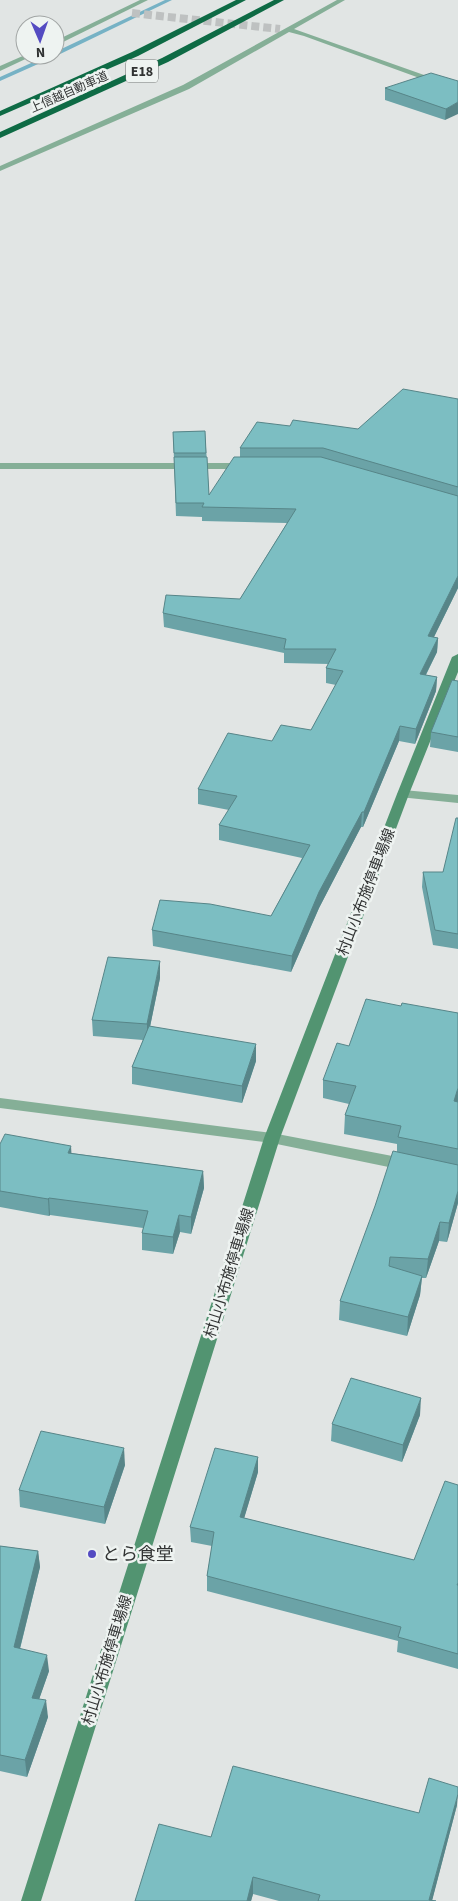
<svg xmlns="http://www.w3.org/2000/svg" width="458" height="1901" font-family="'Source Sans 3','Noto Sans JP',sans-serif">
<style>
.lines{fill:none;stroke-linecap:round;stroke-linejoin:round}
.stream{fill:#76b2c5;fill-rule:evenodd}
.minor-tunnel{stroke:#bec1c1;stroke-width:8;stroke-dasharray:8 4;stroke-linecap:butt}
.minor{fill:#85af97;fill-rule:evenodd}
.tertiary{fill:#85af97;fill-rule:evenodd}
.secondary{fill:#529471;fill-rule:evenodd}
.motorway{fill:#0e6b45;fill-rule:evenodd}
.wall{fill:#6ba3a7}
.shaded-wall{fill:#578588}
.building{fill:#7cbec2;stroke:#578588}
.poi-dot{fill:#544bc2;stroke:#eef3f1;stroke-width:2}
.labels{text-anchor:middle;stroke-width:5;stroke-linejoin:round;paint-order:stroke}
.far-street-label{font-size:12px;fill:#313333;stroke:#eef3f1}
.shield{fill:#eef3f1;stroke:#6a6d6c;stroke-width:1}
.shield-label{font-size:14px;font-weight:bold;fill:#313333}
.street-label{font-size:15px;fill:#313333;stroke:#eef3f1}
.near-poi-label{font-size:18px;fill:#313333;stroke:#eef3f1;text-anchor:start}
</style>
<rect width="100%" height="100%" fill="#e1e5e4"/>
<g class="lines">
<path class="stream" d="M165,0H172L56,56L0,81V77L49,55H55V52Z"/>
<path class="minor-tunnel" d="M132,13L280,29"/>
<g class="minor">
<path d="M140,0H148L55,46V41Z"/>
<path d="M337,0H345L294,29L458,87V92L304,36L289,32L189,89L0,171V166L183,85Z"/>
<path d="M25,55H34L0,71V66Z"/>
<path d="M0,463H245L250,466L245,469H0Z"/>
<path d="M403,790L458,795V803L399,797L397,794Z"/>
<path d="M272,1133L408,1159L413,1161L416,1165L413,1169L408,1171L267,1142L264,1138L267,1134Z"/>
</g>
<path class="tertiary" d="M0,1098L272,1133L277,1134L280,1138L277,1142L272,1143L0,1108Z"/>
<path class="secondary" d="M458,654V672L409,794L280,1138L41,1901H21L264,1138L397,794L452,657Z"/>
<g class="motorway">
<path d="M236,0H246L138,56L0,116V111L132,52Z"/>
<path d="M274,0H284L168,62L0,138V132L162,58Z"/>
</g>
</g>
<g class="wall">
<path d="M458,81L445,120L385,100V88Z"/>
<path d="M458,399V588L434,637L438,638L437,652L426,675L437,677L436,691L415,744L399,741L363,827H361L319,908L291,972L153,946L152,930L271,916L302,858L219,840V825L229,810L198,804V789L272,741L311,730L336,685L326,683V668L329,664L284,663V653L164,627L163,613L240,599L287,523L202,521V517L176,516L173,432L205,431L209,495L240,457V448L290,426L358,429Z"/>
<path d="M458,681V752L430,747L431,732Z"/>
<path d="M458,818V949L433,945L422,887L423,872H443Z"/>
<path d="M160,978L150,1027L256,1061L242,1103L132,1084V1067L143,1040L93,1036L92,1020Z"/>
<path d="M401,1006L458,1013V1203L447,1242L439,1241L426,1278H422L420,1295L407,1336L339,1320L340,1301L397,1152V1144L344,1134L345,1115L349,1104L323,1098V1080L349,1046Z"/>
<path d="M0,1144L71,1153L203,1171L204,1188L191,1234L180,1232L173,1254L142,1250V1233L143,1228L50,1215L49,1216L0,1207Z"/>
<path d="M420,1415L402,1462L331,1441L332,1424Z"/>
<path d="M258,1457V1472L244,1518L414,1560L458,1485V1669L397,1652L398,1641L207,1591V1576L212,1546L191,1542L190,1527Z"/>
<path d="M125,1465L105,1524L20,1507L19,1490Z"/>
<path d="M0,1546L38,1551L40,1567L20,1649L49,1671L39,1699L48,1717L27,1777L0,1771Z"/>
<path d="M457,1805L432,1900L436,1901H279L253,1894L251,1901H135L211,1837L419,1813Z"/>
</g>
<g class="shaded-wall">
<path d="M458,102V114L445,120L446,109Z"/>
<path d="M458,576V588L427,651L428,636Z"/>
<path d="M438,638L437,652L419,688L420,674Z"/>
<path d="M437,677L436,691L415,744L416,729Z"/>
<path d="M400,726L399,741L363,827L364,812Z"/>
<path d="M362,812L361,827L319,908L291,972L292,956L319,892Z"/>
<path d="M160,961V978L147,1041V1024Z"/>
<path d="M256,1044V1061L242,1103V1086Z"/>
<path d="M458,1088V1102L452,1120L454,1101Z"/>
<path d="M71,1146L72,1162L68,1153Z"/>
<path d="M203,1171L204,1188L191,1234V1217Z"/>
<path d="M458,1191V1203L447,1242L449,1223Z"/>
<path d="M49,1198L50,1215L49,1216L48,1199Z"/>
<path d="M179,1215L180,1232L173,1254V1237Z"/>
<path d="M440,1222L439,1241L426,1278L428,1259Z"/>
<path d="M422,1276L420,1295L407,1336L408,1317Z"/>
<path d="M421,1398L420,1415L402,1462L403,1445Z"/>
<path d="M124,1448L125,1465L105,1524L104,1507Z"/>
<path d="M258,1457V1472L240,1532V1517Z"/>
<path d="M38,1551L40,1567L16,1664L14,1647Z"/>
<path d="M47,1655L49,1671L34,1714L32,1698Z"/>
<path d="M46,1700L48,1717L27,1777L25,1760Z"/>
<path d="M458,1794L457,1805L432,1901H429Z"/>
<path d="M253,1877V1894L251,1901H247Z"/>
</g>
<g class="building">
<path d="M431,73L458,81V102L446,109L385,88Z"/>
<path d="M403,389L458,399V487L323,448H240L257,422L290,426L293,420L358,429Z"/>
<path d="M205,431L206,453H174L173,432Z"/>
<path d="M174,457H207L209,495L234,457H321L458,496V576L428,636L438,638L420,674L437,677L416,729L400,726L364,812H362L319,892L292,956L152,930L160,900L210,904L271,916L310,845L219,825L237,796L198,789L228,733L272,741L281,725L311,730L343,671L326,668L336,649H284L286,639L163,613L166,595L240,599L296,509L202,507L204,503H176Z"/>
<path d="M452,680L458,681V737L431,732Z"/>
<path d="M456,818H458V934L435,930L423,872H443Z"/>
<path d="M108,957L160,961L147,1024L92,1020Z"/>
<path d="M366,999L401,1006L402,1003L458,1013V1088L454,1101L458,1102V1149L398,1137L401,1126L345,1115L356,1086L323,1080L337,1043L349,1046Z"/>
<path d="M149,1026L256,1044L242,1086L132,1067Z"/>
<path d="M5,1134L71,1146L68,1153L203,1171L191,1217L179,1215L173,1237L142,1233L148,1211L49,1198L48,1199L0,1191V1144Z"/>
<path d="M393,1151L458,1165V1191L449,1223L440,1222L428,1259L390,1257L389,1266L422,1276L408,1317L340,1301L375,1206Z"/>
<path d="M351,1378L421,1398L403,1445L332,1424Z"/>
<path d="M41,1431L124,1448L104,1507L19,1490Z"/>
<path d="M215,1448L258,1457L240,1517L414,1560L445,1481L458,1485V1583L457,1585H458V1654L398,1637L401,1627L207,1576L214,1532L190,1527Z"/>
<path d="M0,1546L38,1551L14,1647L47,1655L32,1698L46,1700L25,1760L0,1755Z"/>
<path d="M233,1766L419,1813L429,1778L458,1787V1794L429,1900L436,1901H318L320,1895L253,1877L247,1901H135L159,1824L211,1837Z"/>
</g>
<circle class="poi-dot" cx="92" cy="1554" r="5"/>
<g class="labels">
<g class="far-street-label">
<text transform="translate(69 92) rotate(-24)" y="4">上信越自動車道</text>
</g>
<rect class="shield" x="126" y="59.5" width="32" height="23" rx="4"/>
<g class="shield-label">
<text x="142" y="76">E18</text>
</g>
<g class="street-label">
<text transform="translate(366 892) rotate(-69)" y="5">村山小布施停車場線</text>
<text transform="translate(229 1273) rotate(-73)" y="5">村山小布施停車場線</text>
<text transform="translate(107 1660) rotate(-73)" y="5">村山小布施停車場線</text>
</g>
<g class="near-poi-label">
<text x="102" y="1560">とら食堂</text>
</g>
</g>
<g transform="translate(40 40) rotate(178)"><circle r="24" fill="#eef3f1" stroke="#a2a6a5"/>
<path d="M0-4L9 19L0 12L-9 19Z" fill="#544bc2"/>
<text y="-8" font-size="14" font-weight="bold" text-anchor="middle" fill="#313333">N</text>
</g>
</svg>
